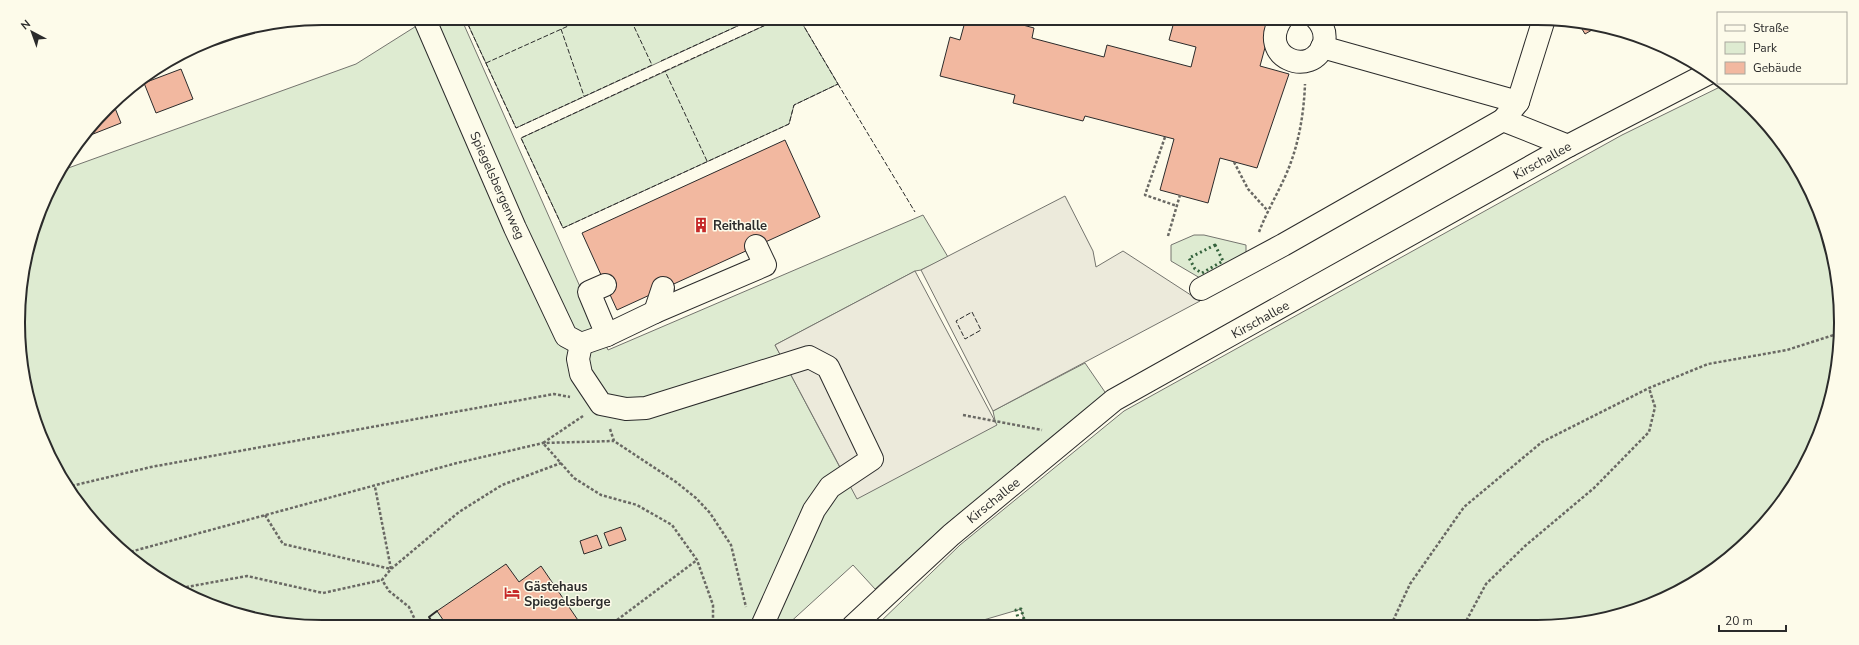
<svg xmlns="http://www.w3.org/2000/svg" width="1859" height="645" font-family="'Nunito Sans',sans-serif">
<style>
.green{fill:#deebd1;stroke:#74746e}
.parking{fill:#eceadb;stroke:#74746e}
.building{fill:#f2b8a0;stroke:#2b2b2b}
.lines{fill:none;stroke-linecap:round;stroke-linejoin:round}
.minor-casing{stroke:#2b2b2b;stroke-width:24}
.path{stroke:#6a6964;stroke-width:2.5;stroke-dasharray:3 2;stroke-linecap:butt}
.minor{stroke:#fdfbea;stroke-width:22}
.hedge{stroke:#34623c;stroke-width:3;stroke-dasharray:2 3;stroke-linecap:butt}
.fence{stroke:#2b2b2b;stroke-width:1;stroke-dasharray:5 2;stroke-linecap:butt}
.wall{stroke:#2b2b2b;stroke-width:2}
.labels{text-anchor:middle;stroke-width:3;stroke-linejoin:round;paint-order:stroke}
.street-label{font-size:13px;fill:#2b2b2b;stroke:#fdfbea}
.poi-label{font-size:13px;font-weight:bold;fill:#2b2b2b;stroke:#fdfbea;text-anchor:start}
.rim{fill:none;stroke:#2b2b2b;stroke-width:2}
</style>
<rect width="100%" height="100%" fill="#fdfbea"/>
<g class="green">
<path d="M429,18H461L608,350L923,215L948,257L921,270L915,271L775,345L845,477L996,425L993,411L1085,363L1107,395L944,526L875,589L853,565L786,626L323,627L244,617L153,576L107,538L69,492L28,401L19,343L21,283L50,188L60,171L356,64Z"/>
<path d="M465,18H755L516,128Z"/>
<path d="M781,18H799L838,84L794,105L789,124L563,228L521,138Z"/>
<path d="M1726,84L1765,122L1800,170L1825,224L1838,283L1840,342L1831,401L1800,475L1737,551L1671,596L1576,624L1026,626L1021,609L980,621L974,626H876L960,545L1124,411L1622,135Z"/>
<path d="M1194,235H1204L1246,245V253L1200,278L1171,261V245Z"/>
</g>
<g class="parking">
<path d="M1065,196L1093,251L1096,267L1123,251L1200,301L993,411L921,270Z"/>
<path d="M915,271L997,425L857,499L775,345Z"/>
</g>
<g class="building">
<path d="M966,18H997L1034,28L1032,38L1104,57L1107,45L1191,67L1196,47L1169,40L1175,18H1273L1260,66L1289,74L1257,168L1220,158L1208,203L1160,190L1174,139L1085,116L1083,121L1013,103L1015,95L940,76L950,37L960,40Z"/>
<path d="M1579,24L1599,26L1585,34Z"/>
<path d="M181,69L193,99L156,113L144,83Z"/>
<path d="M113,103L121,123L83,138L82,136Z"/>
<path d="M785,140L820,217L617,310L582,233Z"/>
<path d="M621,527L626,540L609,546L604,533Z"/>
<path d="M597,535L602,548L584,554L580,541Z"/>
<path d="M506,564L519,582L541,566L582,626L544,627L541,622L535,627H448L437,611Z"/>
</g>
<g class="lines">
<defs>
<g id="minor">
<path d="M424,18L515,228L566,336L581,344"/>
<path d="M1282,18C1255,57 1313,80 1324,43C1326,33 1323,25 1316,18"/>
<path d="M1322,47L1518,102L1503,120"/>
<path d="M1518,102L1544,19"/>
<path d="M605,285L589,292L607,335"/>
<path d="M1201,289L1283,245L1503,120L1568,146"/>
<path d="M655,312L663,288"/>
<path d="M581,344L578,359L581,374L601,404L626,409L646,408L809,357L828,367L872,459L830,487L814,510L762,626"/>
<path d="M581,344L607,335L655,312L765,265L756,246"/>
<path d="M853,626L951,535L1114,400L1568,146L1709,73"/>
</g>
</defs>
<use href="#minor" class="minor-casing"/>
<g class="path">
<path d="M1165,137L1145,195L1177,206"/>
<path d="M1234,162L1248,189L1267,210"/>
<path d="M1259,232C1268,208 1283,185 1291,162C1300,137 1304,110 1305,84"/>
<path d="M1168,236L1180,195"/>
<path d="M963,415L1042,430"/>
<path d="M583,416L543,443L574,478L601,495L637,505L672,525L697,560L713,605V626"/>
<path d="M610,429L614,441L676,482L696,498L710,513L731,545L746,607"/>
<path d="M67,487L151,467L554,394L570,397"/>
<path d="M265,515L283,544L391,569L375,487"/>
<path d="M126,553L457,463L543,443L614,441"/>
<path d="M1735,553L1742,546"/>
<path d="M181,588L247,576L323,593L382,580"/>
<path d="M1391,625L1410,584L1464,507L1542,442L1649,388L1708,364L1787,350L1840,333"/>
<path d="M1464,625L1486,584L1525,546L1594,488L1649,432L1655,407L1649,388"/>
<path d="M609,626L697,560"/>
<path d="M416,627L417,624L409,607L389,591L382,580L391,569L459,512L502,485L561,463"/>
</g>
<use href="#minor" class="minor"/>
<g class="hedge">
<path d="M1215,245L1223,261L1202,273L1195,269L1189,258Z"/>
<path d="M1020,626L1016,610L1021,609L1026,626"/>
</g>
<g class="fence">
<path d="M465,18L516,128L652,65L630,18"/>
<path d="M561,29L584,96"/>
<path d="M661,61L755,18"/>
<path d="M486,63L586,18"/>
<path d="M665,71L781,18"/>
<path d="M838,84L915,212"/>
<path d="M707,161L665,71L521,138L563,228L789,124L794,105L838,84L799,18"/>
<path d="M972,312L981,330L965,339L956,321Z"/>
</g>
<path class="wall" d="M435,627L429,617L437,611"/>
</g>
<defs>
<symbol id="building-bare" viewBox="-9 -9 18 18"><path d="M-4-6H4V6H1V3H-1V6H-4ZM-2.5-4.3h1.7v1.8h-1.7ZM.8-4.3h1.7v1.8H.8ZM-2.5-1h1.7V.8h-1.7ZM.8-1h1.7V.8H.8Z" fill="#c62828" stroke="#fdfbea" stroke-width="2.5" paint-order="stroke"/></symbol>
<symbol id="hotel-bare" viewBox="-9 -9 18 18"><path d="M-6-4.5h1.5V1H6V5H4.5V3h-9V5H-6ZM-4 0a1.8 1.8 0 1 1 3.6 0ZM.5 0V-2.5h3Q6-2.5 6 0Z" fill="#c62828" stroke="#fdfbea" stroke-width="2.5" paint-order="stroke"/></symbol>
</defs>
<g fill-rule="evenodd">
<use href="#building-bare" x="690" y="214" width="22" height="22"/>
<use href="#hotel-bare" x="501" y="582" width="22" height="22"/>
</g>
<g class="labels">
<g class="street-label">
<text transform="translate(1542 160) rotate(-29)" y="5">Kirschallee</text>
<text transform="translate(498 185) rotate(66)" y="5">Spiegelsbergenweg</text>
<text transform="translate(1260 319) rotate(-29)" y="5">Kirschallee</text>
<text transform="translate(993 500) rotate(-39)" y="5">Kirschallee</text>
</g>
<g class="poi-label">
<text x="713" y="230">Reithalle</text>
<text x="524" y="591">Gästehaus<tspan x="524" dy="15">Spiegelsberge</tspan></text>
</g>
</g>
<path d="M0 0H1859V645H0ZM322 25H1537A297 297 0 0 1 1834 322V323A297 297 0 0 1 1537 620H322A297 297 0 0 1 25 323V322A297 297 0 0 1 322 25Z" fill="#fdfbea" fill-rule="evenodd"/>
<path class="rim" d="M322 25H1537A297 297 0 0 1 1834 322V323A297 297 0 0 1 1537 620H322A297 297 0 0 1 25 323V322A297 297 0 0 1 322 25Z"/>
<rect x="1717" y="12" width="130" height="72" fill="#fdfbea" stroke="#a9a89e"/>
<rect x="1725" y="25" width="20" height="6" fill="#fdfbea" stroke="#a9a89e"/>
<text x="1753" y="32" font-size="12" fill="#2b2b2b">Straße</text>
<rect x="1725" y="42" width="20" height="12" fill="#deebd1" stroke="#a9a89e"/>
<text x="1753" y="52" font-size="12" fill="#2b2b2b">Park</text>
<rect x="1725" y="62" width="20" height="12" fill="#f2b8a0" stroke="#a9a89e"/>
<text x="1753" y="72" font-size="12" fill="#2b2b2b">Gebäude</text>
<g transform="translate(32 32) rotate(319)" stroke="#fdfbea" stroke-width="3" paint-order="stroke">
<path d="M0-3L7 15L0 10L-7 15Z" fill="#2b2b2b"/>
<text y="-6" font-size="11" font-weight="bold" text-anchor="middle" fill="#2b2b2b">N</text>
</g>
<path d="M1719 625v6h67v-6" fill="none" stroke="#2b2b2b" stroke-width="2"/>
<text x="1725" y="625" font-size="12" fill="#2b2b2b" stroke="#fdfbea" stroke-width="3" paint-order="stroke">20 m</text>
</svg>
